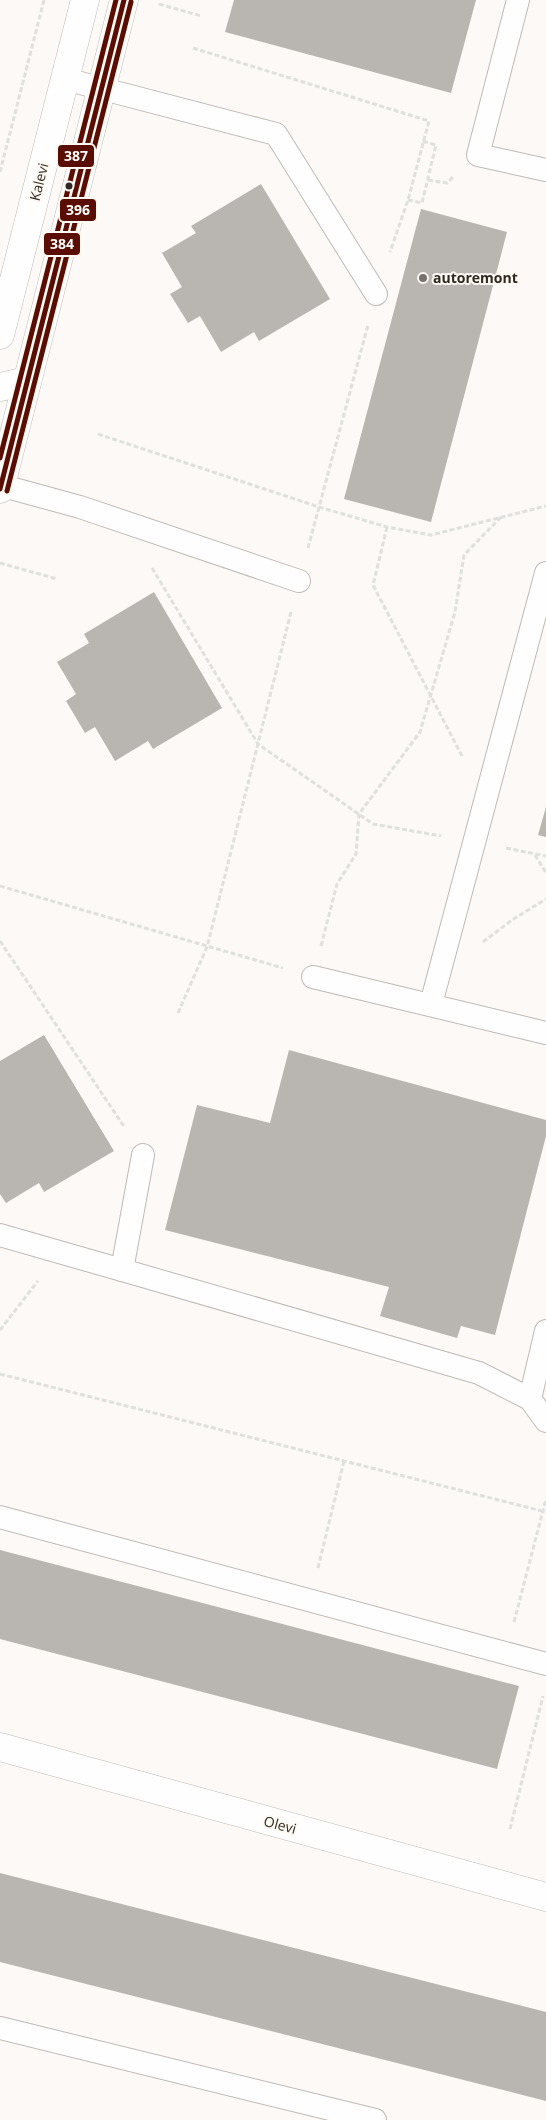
<svg xmlns="http://www.w3.org/2000/svg" width="546" height="2120" font-family="'Open Sans',sans-serif">
<style>
.building{fill:#b9b6b2}
.lines{fill:none;stroke-linecap:round;stroke-linejoin:round}
.service-casing{stroke:#bebab6;stroke-width:24}
.minor-casing{stroke:#bebab6;stroke-width:29}
.secondary-casing{stroke:#bebab6;stroke-width:29}
.path{stroke:#e0e0de;stroke-width:3;stroke-dasharray:5 2.5;stroke-linecap:butt}
.service{stroke:#fffefe;stroke-width:22}
.minor{stroke:#fffefe;stroke-width:28}
.secondary{stroke:#fffefe;stroke-width:28}
.bus-1-casing{stroke:#fff9f3;stroke-width:9}
.bus-2-casing{stroke:#fff9f3;stroke-width:9}
.bus-3-casing{stroke:#fff9f3;stroke-width:9}
.bus-1{stroke:#5a0e03;stroke-width:5}
.bus-2{stroke:#5a0e03;stroke-width:5}
.bus-3{stroke:#5a0e03;stroke-width:5}
.bus-dot{fill:#2f2923;stroke:#fff9f3;stroke-width:2}
.poi-dot{fill:#77726d;stroke:#fff9f3;stroke-width:2}
.labels{text-anchor:middle;stroke-width:4;stroke-linejoin:round;paint-order:stroke}
.street-label{font-size:14px;fill:#2f2923;stroke:#fff9f3}
.poi-label{font-size:14px;font-weight:bold;fill:#2f2923;stroke:#fff9f3;text-anchor:start}
.line-badge{stroke:#fff9f3;stroke-width:2}
.badge-label{font-size:14px;text-anchor:middle;font-weight:bold;fill:#fff}
</style>
<rect width="100%" height="100%" fill="#fcf9f6"/>
<g class="building">
<path d="M234,0H476L451,93L225,32Z"/>
<path d="M261,184L330,299L259,341L254,332L221,352L200,316L188,323L170,294L182,287L162,253L196,233L191,226Z"/>
<path d="M421,209L507,232L431,522L344,499Z"/>
<path d="M154,592L222,708L153,749L148,741L115,761L95,727L85,733L66,701L76,694L57,662L89,643L84,634Z"/>
<path d="M546,807V837L538,835Z"/>
<path d="M44,1035L114,1151L44,1192L39,1183L6,1203L0,1194V1061Z"/>
<path d="M289,1050L546,1120V1136L495,1335L461,1326L457,1338L380,1316L389,1287L165,1230L197,1105L270,1123Z"/>
<path d="M0,1550L519,1686L497,1769L0,1639Z"/>
<path d="M0,1873L546,2012V2101L0,1962Z"/>
</g>
<g class="lines">
<defs>
<g id="service">
<path d="M518,0L478,155L546,170"/>
<path d="M65,79L276,134L376,294"/>
<path d="M0,485L80,507L299,581"/>
<path d="M313,977L546,1033"/>
<path d="M431,1004L546,573"/>
<path d="M0,1235L122,1270L143,1155"/>
<path d="M122,1270L479,1373L530,1399"/>
<path d="M546,1331L530,1399L546,1421"/>
<path d="M0,1517L546,1664"/>
<path d="M0,2028L375,2120"/>
</g>
<g id="minor">
<path d="M0,387L27,381"/>
<path d="M0,1747L546,1897"/>
</g>
<g id="secondary">
<path d="M0,335L85,0"/>
<path d="M0,489L124,0"/>
</g>
</defs>
<use href="#service" class="service-casing"/>
<use href="#minor" class="minor-casing"/>
<use href="#secondary" class="secondary-casing"/>
<g class="path">
<path d="M159,4L201,16"/>
<path d="M193,48L429,121L408,200L390,252"/>
<path d="M0,172L44,0"/>
<path d="M428,180L447,183L454,176"/>
<path d="M408,200L422,203L436,145L422,141"/>
<path d="M98,434L319,507L387,527L431,535L546,506"/>
<path d="M387,527L373,585L462,756"/>
<path d="M308,548L368,325"/>
<path d="M0,563L57,579"/>
<path d="M152,568L258,744L373,824L441,836"/>
<path d="M506,848L546,856"/>
<path d="M535,855L546,873"/>
<path d="M0,886L283,968"/>
<path d="M0,941L125,1128"/>
<path d="M483,942L512,920L546,899"/>
<path d="M321,946L337,884L356,854L359,814L420,732L455,612L464,555L501,517"/>
<path d="M178,1013L207,947L291,612"/>
<path d="M0,1330L38,1281"/>
<path d="M0,1374L546,1512"/>
<path d="M318,1568L344,1461"/>
<path d="M514,1622L546,1499"/>
<path d="M510,1829L543,1696"/>
</g>
<use href="#service" class="service"/>
<use href="#minor" class="minor"/>
<use href="#secondary" class="secondary"/>
<defs>
<path id="bus-1" d="M0,489L124,0"/>
<path id="bus-2" d="M7,491L131,2"/>
<path id="bus-3" d="M0,458L116,0"/>
</defs>
<use href="#bus-1" class="bus-1-casing"/>
<use href="#bus-2" class="bus-2-casing"/>
<use href="#bus-3" class="bus-3-casing"/>
<use href="#bus-1" class="bus-1"/>
<use href="#bus-2" class="bus-2"/>
<use href="#bus-3" class="bus-3"/>
</g>
<circle class="bus-dot" cx="69" cy="186" r="4.5"/>
<circle class="poi-dot" cx="423" cy="278" r="5"/>
<g class="labels">
<g class="street-label">
<text transform="translate(39 182) rotate(-76)" y="5">Kalevi</text>
<text transform="translate(280 1825) rotate(15)" y="5">Olevi</text>
</g>
<g class="poi-label">
<text x="433" y="283">autoremont</text>
</g>
</g>
<g class="line-badge">
<rect x="57" y="144" width="38" height="24" rx="5" fill="#5a0e03"/>
<rect x="59" y="198" width="38" height="24" rx="5" fill="#5a0e03"/>
<rect x="43" y="232" width="38" height="24" rx="5" fill="#5a0e03"/>
</g>
<g class="badge-label">
<text x="76" y="161">387</text>
<text x="78" y="215">396</text>
<text x="62" y="249">384</text>
</g>
</svg>
